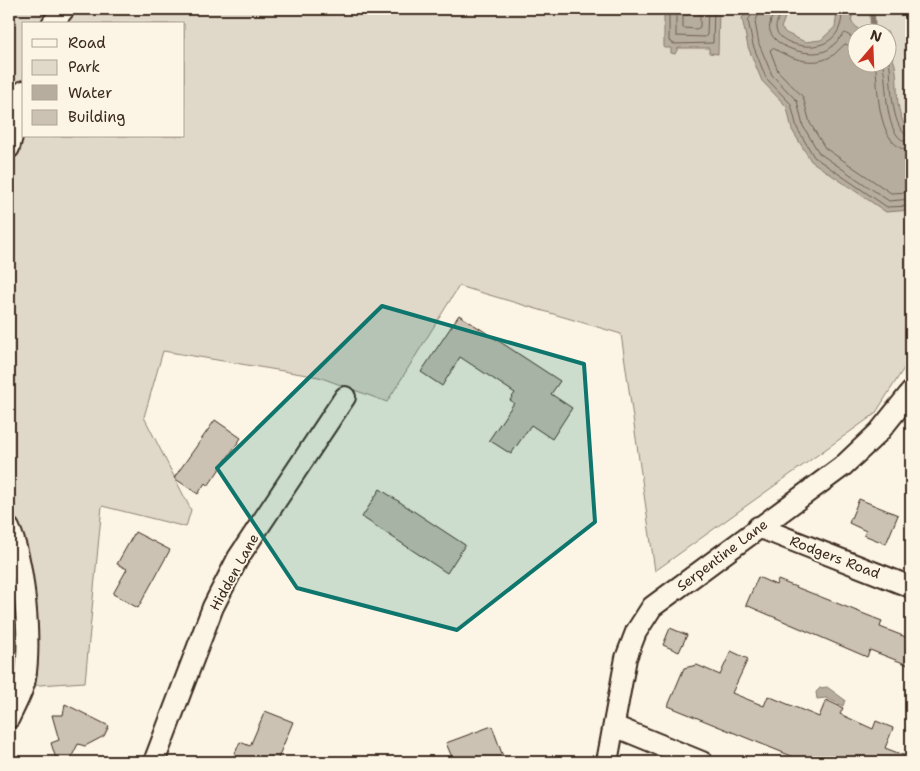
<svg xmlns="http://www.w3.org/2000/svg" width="920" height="771" font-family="'Shantell Sans',sans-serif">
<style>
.green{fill:#e0d8c8;stroke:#8e8173;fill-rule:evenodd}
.water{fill:#b7ad9e;stroke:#85796b}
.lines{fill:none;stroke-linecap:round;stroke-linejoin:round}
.shore{stroke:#6d5e51;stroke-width:1}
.stream{stroke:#85796b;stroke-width:5.5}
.building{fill:#ccc2b3;stroke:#3b2a1e}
.street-casing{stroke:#3b2a1e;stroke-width:24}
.street{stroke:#fcf5e5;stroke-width:20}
.marked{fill:#0f766e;fill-opacity:0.2;stroke:#0f766e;stroke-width:4;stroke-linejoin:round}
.labels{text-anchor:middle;stroke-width:4;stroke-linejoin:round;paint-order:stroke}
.street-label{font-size:14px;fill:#3b2a1e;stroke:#fcf5e5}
</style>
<rect width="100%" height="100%" fill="#fcf5e5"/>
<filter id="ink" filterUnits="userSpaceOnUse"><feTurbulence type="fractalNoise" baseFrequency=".02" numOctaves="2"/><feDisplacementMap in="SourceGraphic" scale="10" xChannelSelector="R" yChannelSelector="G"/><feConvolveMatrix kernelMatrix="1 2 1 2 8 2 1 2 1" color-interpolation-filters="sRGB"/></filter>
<g filter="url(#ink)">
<path class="green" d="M9,9H911V357L875,414L655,571L621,334L459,286L387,402L319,377L163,351L144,417L191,510L186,527L102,506L85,682L9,687ZM24,24H184V136H24ZM858,32H888V62H858Z"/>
<g class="water">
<path d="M664,9H719L718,54L709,53V48H678L675,54L671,53V48H664Z"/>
<path d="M750,9H788L781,28L786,33L805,42L821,40L835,27L837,11L836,9H854L851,21L859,30L869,32H858V62H888V46C890,52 893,58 895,65C900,92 892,110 911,134V210L886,212L811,161L792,130L787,107L762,81L748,47L742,18Z"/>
<path d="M827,687L845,700L843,706L826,698L817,699L816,692L820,688Z"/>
</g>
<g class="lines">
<g class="shore">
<path d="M669,9V41L674,44L713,43L714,9"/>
<path d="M676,9V36L705,37L707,35L708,9"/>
<path d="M683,9V28L697,29L700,27V9"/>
<path d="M753,9V13L748,20L753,45L766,78L791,104L797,128L814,157L887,207L911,206"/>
<path d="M760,9L759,14L755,22L759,44L772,75L797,101L803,126L819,153L889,201L911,199"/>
<path d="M775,9C773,15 768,25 770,31C776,49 810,57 825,51C833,48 839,38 845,33L858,41"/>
<path d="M782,9C780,14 776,22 776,28C777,48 845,63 842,9"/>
<path d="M858,49L845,44C840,48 836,54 830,57C812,67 789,58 773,48L770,50L778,71L803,97L810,123L825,148L891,193L911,192"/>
<path d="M888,60L890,66C891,82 891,134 911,137"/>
<path d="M874,62L876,69C878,93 878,149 911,151"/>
<path d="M882,62C889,81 881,141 911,143"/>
</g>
<path class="stream" d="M872,9L873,32"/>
</g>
<g class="building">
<path d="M459,315L560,381L551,394L572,408L552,439L531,425L511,454L489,440L514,403L510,400L515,393L460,357L442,386L421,372Z"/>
<path d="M215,420L241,438L208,486L205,483L198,494L174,478Z"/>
<path d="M380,489L465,545L447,573L362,517Z"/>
<path d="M859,499L898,515L886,544L864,535L866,531L849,523Z"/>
<path d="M135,532L170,550L138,608L113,594L127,569L117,564Z"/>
<path d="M758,577L776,585L778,580L882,621L880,627L911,639V666L870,650L867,657L746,605Z"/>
<path d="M670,628L687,635L679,652L663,645Z"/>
<path d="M731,651L748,659L732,693L764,706L768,696L819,717L826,700L843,708L840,714L873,729L876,721L893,728L885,748L911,758V762H806L668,706L684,668L697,665L720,675Z"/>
<path d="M65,704L109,726L104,736L85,746L78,744L69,762H57L51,743L59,740L52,715H63Z"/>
<path d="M265,711L293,722L278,758L288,762H231L240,742L250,746Z"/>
<path d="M492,726L505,762H454L446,743Z"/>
</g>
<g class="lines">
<defs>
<g id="street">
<path d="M52,24L64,9"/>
<path d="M9,148L24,91"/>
<path d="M758,527L911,587"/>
<path d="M9,528C25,562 31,642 25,679C23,692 14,707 9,718"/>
<path d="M614,726L702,762"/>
<path d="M154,762L213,607L238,558L345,397"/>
<path d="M607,762L626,658L636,632L652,607L843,466L879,432L911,392"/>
</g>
</defs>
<use href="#street" class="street-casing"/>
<use href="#street" class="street"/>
</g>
</g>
<path class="marked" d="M382,306L584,364L595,522L457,630L297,588L217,468Z"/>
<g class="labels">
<g class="street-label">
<text transform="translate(722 555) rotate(-37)" y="5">Serpentine Lane</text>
<text transform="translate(835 557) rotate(21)" y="5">Rodgers Road</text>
<text transform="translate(234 572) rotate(-61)" y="5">Hidden Lane</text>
</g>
</g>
<rect width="920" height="771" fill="none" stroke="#fcf5e5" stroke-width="30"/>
<rect x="15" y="15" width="890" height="741" fill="none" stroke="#3b2a1e" stroke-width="2" filter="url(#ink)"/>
<rect x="22" y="22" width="162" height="115" fill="#fcf5e5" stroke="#afa495"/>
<rect x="32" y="39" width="25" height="8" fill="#fcf5e5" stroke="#afa495"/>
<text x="68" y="48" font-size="15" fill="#3b2a1e">Road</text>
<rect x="32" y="60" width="25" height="15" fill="#e0d8c8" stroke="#afa495"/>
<text x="68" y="72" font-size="15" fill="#3b2a1e">Park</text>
<rect x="32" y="85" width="25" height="15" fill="#b7ad9e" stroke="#afa495"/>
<text x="68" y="98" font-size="15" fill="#3b2a1e">Water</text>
<rect x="32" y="110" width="25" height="15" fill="#ccc2b3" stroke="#afa495"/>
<text x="68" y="122" font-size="15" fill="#3b2a1e">Building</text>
<g transform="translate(872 48) rotate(19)"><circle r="24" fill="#fcf5e5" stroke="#afa495"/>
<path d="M0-4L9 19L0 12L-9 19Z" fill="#c8321e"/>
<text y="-8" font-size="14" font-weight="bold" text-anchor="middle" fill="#3b2a1e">N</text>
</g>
</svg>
